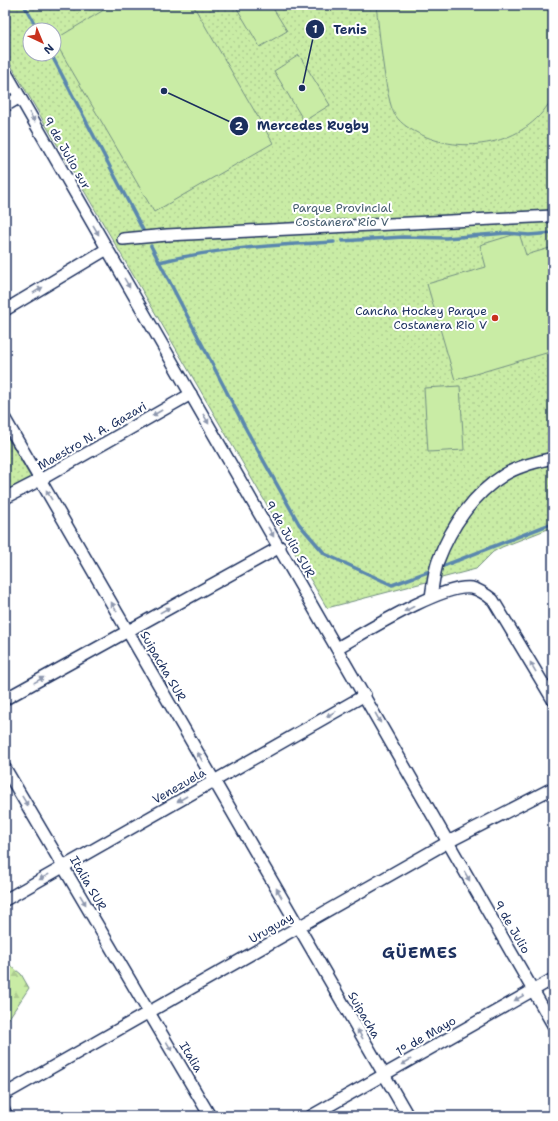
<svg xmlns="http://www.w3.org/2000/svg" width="558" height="1121" font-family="'Shantell Sans',sans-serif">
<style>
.grass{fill:url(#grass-dots);stroke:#728e82;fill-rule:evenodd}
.forest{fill:url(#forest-firs);stroke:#728e82}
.garden{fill:#c9eca5;stroke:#728e82}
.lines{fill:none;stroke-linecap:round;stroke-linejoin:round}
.stream{stroke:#5a87ae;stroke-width:3.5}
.minor-casing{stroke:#1b2f5e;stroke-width:14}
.minor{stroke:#fff;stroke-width:11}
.oneway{fill:#8d97ae}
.poi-dot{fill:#c8321e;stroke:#fff;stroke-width:1.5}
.labels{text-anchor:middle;stroke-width:4;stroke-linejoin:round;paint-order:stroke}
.street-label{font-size:12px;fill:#1b2f5e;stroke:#fff}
.park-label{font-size:12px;fill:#465e70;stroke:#fff}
.poi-label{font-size:12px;fill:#1b2f5e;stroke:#fff;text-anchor:end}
.district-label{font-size:16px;font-weight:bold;letter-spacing:1px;fill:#1b2f5e;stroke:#fff}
.leader{fill:none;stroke:#1b2f5e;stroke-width:1.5}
.callout-dot{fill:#1b2f5e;stroke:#fff;stroke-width:1.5}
.mark-label{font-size:12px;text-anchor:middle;font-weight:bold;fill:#fff}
.callout-label{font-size:13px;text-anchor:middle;font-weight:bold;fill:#1b2f5e;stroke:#fff;stroke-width:4;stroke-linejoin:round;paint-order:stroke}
</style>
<defs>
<pattern id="grass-dots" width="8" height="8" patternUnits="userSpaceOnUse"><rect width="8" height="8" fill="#c9eca5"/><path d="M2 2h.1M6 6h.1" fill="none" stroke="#accb90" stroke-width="1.8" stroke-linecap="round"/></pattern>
<pattern id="forest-firs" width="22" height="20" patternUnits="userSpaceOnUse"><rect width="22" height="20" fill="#c9eca5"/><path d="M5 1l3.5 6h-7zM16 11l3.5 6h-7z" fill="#accb90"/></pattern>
</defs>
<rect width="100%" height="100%" fill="#fff"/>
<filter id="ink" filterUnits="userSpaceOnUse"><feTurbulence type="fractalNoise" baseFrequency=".025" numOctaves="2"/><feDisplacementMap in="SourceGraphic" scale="8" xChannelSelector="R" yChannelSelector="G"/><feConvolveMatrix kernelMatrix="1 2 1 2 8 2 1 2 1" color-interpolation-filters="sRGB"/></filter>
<g filter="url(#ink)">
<g class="grass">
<path d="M5,5H553V527L502,547L493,552L476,569L327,608L5,55ZM30,30H54V54H30Z"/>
<path d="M5,433L31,478L5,491Z"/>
</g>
<path class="forest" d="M5,955L6,962L21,974L29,988L5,1024Z"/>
<g class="garden">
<path d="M112,5H193L273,143L154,212L54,40Z"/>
<path d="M235,5H271L287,31L260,47Z"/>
<path d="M376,5H553V96C530,143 467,156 422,135C411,130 402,125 395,115C385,100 379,27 376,5Z"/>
<path d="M299,55L330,105L304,121L274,71Z"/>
<path d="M519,233L526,255L553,247V351L455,380L427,284L486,267L480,245Z"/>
<path d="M460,386L464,450L428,452L424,388Z"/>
</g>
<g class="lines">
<g class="stream">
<path d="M24,5L38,30"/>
<path d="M51,54L143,230"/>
<path d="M342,241L403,237L446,238L507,233L529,235L553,233"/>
<path d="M151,246L247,431L299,524L325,554L392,585L433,570"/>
<path d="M159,262C217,248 275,245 334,242"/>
<path d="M438,568L553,523"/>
</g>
<defs>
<g id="minor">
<path d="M5,71L553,1025"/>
<path d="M5,106L20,97"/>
<path d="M123,239L167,235L553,216"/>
<path d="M5,310L107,249"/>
<path d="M5,419L408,1116"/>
<path d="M5,498L40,480L191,394"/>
<path d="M431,597C433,585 434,572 438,561C451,527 473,494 504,475C518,466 537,462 553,458"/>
<path d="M337,648C364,633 443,583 472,588C480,590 487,595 493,600L553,700"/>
<path d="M5,699L280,547"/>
<path d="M5,768L210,1116"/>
<path d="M5,900L365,695"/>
<path d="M5,1094L448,842L553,788"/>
<path d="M5,1112L7,1116"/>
<path d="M311,1116L553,979"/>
</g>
</defs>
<use href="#minor" class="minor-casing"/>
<use href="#minor" class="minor"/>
</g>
<defs><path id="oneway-solid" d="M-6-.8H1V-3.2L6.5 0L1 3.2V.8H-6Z"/></defs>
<g class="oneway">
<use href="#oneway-solid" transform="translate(32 117) rotate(60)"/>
<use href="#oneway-solid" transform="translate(96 230) rotate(60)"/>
<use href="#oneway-solid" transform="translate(127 283) rotate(60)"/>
<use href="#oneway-solid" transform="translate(38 290) rotate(-31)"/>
<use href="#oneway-solid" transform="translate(157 413) rotate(150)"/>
<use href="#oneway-solid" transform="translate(206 419) rotate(60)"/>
<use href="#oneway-solid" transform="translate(49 495) rotate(-120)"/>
<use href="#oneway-solid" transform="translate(271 532) rotate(60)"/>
<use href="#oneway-solid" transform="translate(114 607) rotate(-120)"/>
<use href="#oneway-solid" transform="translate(409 609) rotate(152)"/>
<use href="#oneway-solid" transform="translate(165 610) rotate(-29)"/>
<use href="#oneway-solid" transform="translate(533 667) rotate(-120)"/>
<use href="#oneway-solid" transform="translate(39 680) rotate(-29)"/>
<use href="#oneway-solid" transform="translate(331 714) rotate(150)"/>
<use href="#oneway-solid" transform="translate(378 718) rotate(61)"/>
<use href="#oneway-solid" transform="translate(200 757) rotate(-120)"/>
<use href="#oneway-solid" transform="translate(182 799) rotate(150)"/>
<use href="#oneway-solid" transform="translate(25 801) rotate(59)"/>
<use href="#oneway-solid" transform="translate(467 876) rotate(60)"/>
<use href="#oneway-solid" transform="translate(44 877) rotate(151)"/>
<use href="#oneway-solid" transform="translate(279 893) rotate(-120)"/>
<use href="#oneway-solid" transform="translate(83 900) rotate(59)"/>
<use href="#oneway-solid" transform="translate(519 998) rotate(150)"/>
<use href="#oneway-solid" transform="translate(360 1034) rotate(-120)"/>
<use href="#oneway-solid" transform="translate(169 1046) rotate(59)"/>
<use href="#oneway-solid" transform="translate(406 1062) rotate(150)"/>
</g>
</g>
<circle class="poi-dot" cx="495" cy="318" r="4"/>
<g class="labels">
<g class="street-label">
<text transform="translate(67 153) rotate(60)" y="4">9 de Julio sur</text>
<text transform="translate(92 436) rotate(-30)" y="4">Maestro N. A. Gazari</text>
<text transform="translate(290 539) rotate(60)" y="4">9 de Julio SUR</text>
<text transform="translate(163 666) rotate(60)" y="4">Suipacha SUR</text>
<text transform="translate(179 786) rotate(-30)" y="4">Venezuela</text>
<text transform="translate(88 883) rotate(60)" y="4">Italia SUR</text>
<text transform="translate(512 927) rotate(60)" y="4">9 de Julio</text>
<text transform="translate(271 928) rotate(-30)" y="4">Uruguay</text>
<text transform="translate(364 1015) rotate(60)" y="4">Suipacha</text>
<text transform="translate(426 1036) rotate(-30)" y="4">1º de Mayo</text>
<text transform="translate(191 1057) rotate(59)" y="4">Italia</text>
</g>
<g class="park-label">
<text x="342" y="212">Parque Provincial<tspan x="342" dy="14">Costanera Río V</tspan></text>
</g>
<g class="poi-label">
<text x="487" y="315">Cancha Hockey Parque<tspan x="487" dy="14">Costanera Rio V</tspan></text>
</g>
<g class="district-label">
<text x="420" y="958">GÜEMES</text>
</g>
</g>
<path class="leader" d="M302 88L315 29M164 91L239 126"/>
<g class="callout-dot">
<circle cx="302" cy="88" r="4"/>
<circle cx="164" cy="91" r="4"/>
<circle cx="315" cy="29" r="10"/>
<circle cx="239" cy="126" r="10"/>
</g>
<g class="mark-label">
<text x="315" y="33">1</text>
<text x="239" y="130">2</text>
</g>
<g class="callout-label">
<text x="350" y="34">Tenis</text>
<text x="313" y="130">Mercedes Rugby</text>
</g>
<rect width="558" height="1121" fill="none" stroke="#fff" stroke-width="20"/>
<rect x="10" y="10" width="538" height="1101" fill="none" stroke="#1b2f5e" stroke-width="1.5" filter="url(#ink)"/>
<g transform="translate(42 42) rotate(136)"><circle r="19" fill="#ffffff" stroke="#a4acbf"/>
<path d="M0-3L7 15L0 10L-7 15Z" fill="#c8321e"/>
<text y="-6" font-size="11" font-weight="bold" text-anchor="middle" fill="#1b2f5e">N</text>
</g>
</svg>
